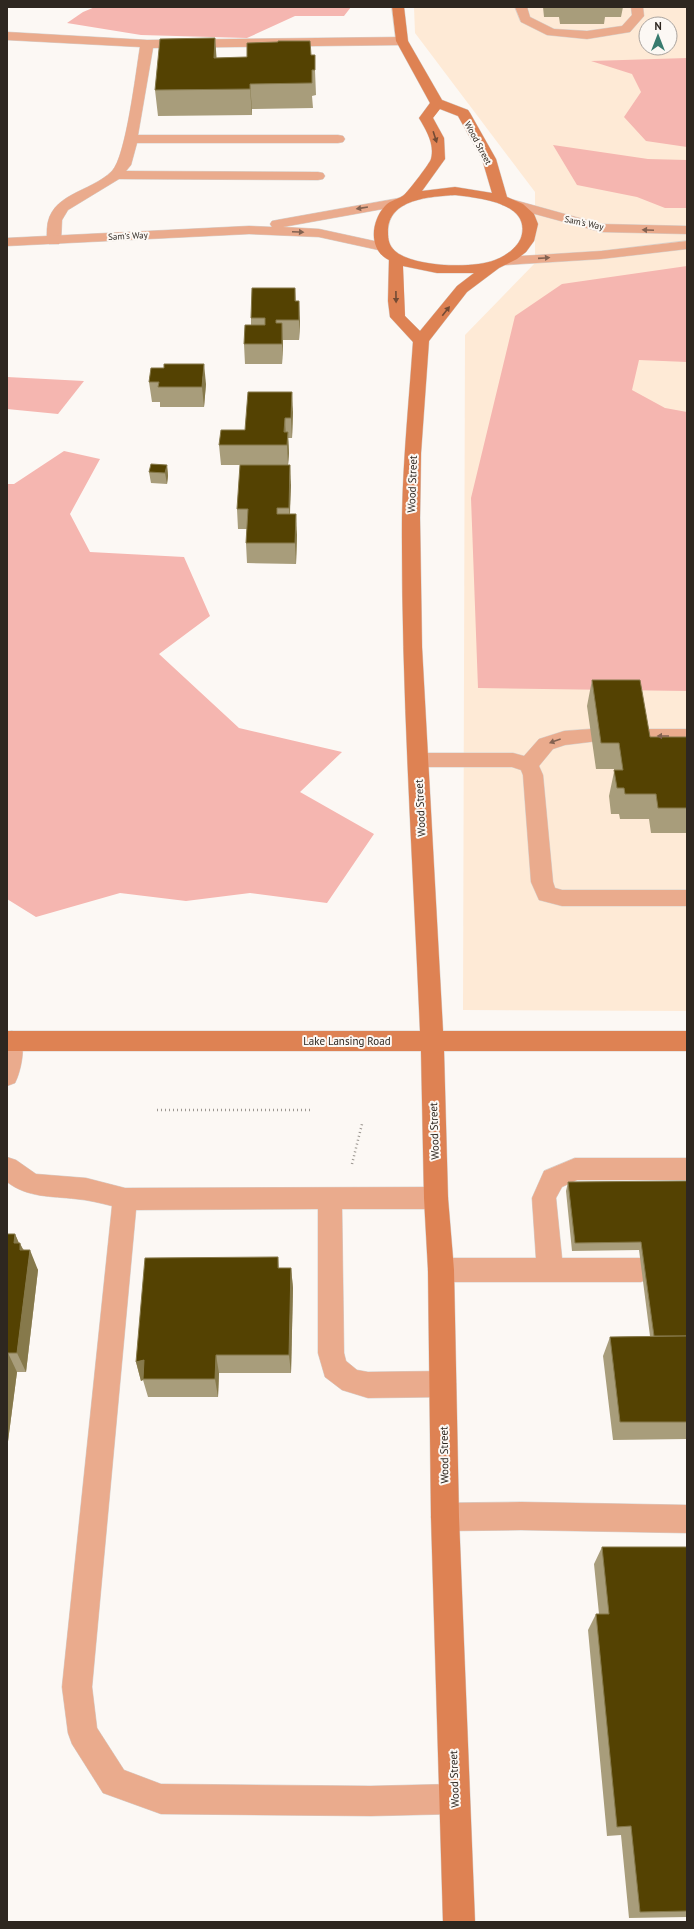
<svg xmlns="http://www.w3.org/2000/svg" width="694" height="1929" font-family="'PT Sans',sans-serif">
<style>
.built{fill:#feead6;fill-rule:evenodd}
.green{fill:#f5b6b0}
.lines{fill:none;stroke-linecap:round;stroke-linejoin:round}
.lane-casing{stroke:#d7d2ce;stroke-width:1}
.street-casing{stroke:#d7d2ce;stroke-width:1}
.secondary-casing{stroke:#d7d2ce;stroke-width:1}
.path{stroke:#9d9892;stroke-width:2.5;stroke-dasharray:1 3;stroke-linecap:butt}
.lane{fill:#eaab8d;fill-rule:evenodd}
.street{fill:#eaab8d;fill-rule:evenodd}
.secondary{fill:#de8253;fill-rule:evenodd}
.wall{fill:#a89d7b}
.shaded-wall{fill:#86794b}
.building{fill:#544202;stroke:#86794b}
.oneway{fill:#744b34}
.oneway2{fill:#836251}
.labels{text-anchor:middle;stroke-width:4;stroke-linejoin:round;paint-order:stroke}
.far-street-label{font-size:9px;fill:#2e2720;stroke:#fcf8f4}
.street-label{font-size:11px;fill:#2e2720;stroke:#fcf8f4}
</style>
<rect width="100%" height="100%" fill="#fcf8f4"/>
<path class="built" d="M414,7H687V1011L463,1010L465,335L535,263V192L415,33ZM646,24H670V48H646Z"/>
<g class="green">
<path d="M95,7H351L344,16H295L247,38L141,35L67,23L83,12Z"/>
<path d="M687,58V147L646,141L624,117L641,92L632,74L591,61Z"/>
<path d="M553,145L648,159L687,160V208H665L637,197L577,185Z"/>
<path d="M687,266V362L639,360L632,390L665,408L687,412V691L478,688L471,498L515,316L562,284Z"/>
<path d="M7,377L84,381L58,414L7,409Z"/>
<path d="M64,451L100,459L70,514L90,552L184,557L210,616L159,654L239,728L342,752L300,792L374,834L327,903L250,893L186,901L120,893L36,917L7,899V484H14Z"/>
</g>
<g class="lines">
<defs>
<g id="lane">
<path d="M515,7H527L530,17L554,29L587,31L622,26L632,15L631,7H643L644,16L630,32L587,39L547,35L521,22Z"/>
<path d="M7,32L147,40L402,37L408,41L402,45L153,48L138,135H338L343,136L345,139L343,142L338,143H137L131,165L126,171L318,172L323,173L325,176L323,179L318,180L119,179L68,210L62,220L61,241L59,244H49C46,240 47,235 47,229C49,193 90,193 112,171C126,157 136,71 140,47L7,40Z"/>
<path d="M507,198L601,224L687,226V234L601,232L502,205L500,202L502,199Z"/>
<path d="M687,241V249L601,259L506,265L501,264L499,261L501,258L506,257L601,251Z"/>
<path d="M591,729L598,731L601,736L598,741L565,745L553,749L539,766L543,775L553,882L555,888L562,890H687V906H562L539,900L531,882L523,775L521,770L512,767H418L411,765L408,760L411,755L418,753H513L524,756L539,739L564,731Z"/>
<path d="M639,729H687V743H639L632,741L629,736L632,731Z"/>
<path d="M12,1031L20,1034C26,1047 21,1071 15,1083L7,1086V1033Z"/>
<path d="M7,1157L16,1160L36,1174L86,1178L125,1188L436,1187L445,1190L448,1198L445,1206L436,1209H342L344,1353L346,1361L357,1370L368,1372L443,1371L452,1375L456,1384L452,1393L443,1397L368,1398L342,1390L325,1377L318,1353V1209L136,1210L92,1687L97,1728L124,1770L161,1784L371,1786L454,1784L465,1788L469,1799L465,1810L454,1814L371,1816L161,1814L103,1793L72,1744L68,1733L62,1687L112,1206C100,1203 88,1200 76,1199C51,1196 28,1198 7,1182Z"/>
<path d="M575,1158H687V1180H577L562,1187L556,1198L562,1258H641L650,1262L654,1270L650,1278L641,1282H441L432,1278L428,1270L432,1262L441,1258H536L532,1198L544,1171Z"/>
<path d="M521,1502L687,1505V1533L521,1530L445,1531L435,1527L431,1517L435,1507L445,1503Z"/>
</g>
<path id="street" d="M400,198L405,199L407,202L405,205L283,227L319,229L388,244L390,247L388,250L383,251L319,237L249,234L7,246V238L249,226L272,227L270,224L272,221L277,220Z"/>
<path id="secondary" d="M392,7H404L408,41L442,100L468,110L470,113L496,159L507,197L523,204L534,214L538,224L534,241L526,252L517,259L499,268L467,292L429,341L421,453L420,518L422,647L443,1031H687V1051H444L448,1198L454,1270L459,1517L475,1922H443L431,1517L428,1270L424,1198L421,1051H7V1031H420C413,861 401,689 402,518C403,459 409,401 413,342L390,317L388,301L389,260C368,250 371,221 385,206C390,200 400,199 405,194C410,189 430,163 431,159C435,144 426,130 419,118L430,103L396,41ZM440,109L458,116L482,159L492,193L455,187L422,191L445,159L444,138L433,118ZM455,195C478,198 528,202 522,234C520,246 506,256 495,260C473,269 413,267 395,251C389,245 388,240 388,232C388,198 431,197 455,195ZM403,266L437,273H474L457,286L420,331L405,316Z"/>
</defs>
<use href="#lane" class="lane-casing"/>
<use href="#street" class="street-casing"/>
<use href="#secondary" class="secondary-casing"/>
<g class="path">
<path d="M157,1110H313"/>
<path d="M352,1164L362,1124"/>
</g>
<use href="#lane" class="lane"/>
<use href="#street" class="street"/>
<use href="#secondary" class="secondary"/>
</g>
<g class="wall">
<path d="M543,7H623L621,17H605L604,24H560L559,17H544Z"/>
<path d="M215,38L216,58L311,55L315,70L316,95L312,96L313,108L252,109V115L158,116L155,90Z"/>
<path d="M295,288L296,301L300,321L299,340H283L282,364H245L244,344L251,325V318Z"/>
<path d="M151,368L206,384L204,407H160V402H152L149,382Z"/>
<path d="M293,412L292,438H288L289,453L288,465H221L219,445L245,430Z"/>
<path d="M167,465L168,476L167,484L151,483L149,472Z"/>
<path d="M291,485L290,514L297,535L296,564L247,563L246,543L247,529H238L237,509Z"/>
<path d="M592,680L650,737H687V833H651L649,819H620L619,814H611L609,796L614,772V769H596L587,706Z"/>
<path d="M687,1181V1439L613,1440L603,1356L610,1337L650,1336L639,1250L572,1251L566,1191L568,1182Z"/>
<path d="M7,1234H15L19,1243L38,1270L26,1372H17L7,1449Z"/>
<path d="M278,1257L279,1268H291L293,1288L291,1373H219L218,1397H148L143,1380L141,1381L136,1362Z"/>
<path d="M602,1547H687V1917L629,1918L621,1835L607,1836L588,1630L596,1614H599L594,1564Z"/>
</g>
<g class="shaded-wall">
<path d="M215,38L217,63L214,58Z"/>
<path d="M250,84L252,109V115L250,89Z"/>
<path d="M299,301L300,321L299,340Z"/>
<path d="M282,323L283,343L282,364Z"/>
<path d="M204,364L206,384L204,407L202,387Z"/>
<path d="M292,392L293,412L292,438L291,418Z"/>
<path d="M285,418L286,438L284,432Z"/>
<path d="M288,432L289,453L288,465L287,445Z"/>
<path d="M167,465L168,476L167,484L165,473Z"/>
<path d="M290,465L291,485L289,528V508Z"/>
<path d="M296,514L297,535L296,564L295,543Z"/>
<path d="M15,1234L20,1246V1243L29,1264L14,1243Z"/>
<path d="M30,1250L38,1270L26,1372L17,1353Z"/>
<path d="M291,1268L293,1288L291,1373L289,1355Z"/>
<path d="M8,1353L17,1372L7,1449V1362Z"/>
<path d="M216,1355L219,1373L218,1397L215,1379Z"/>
<path d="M144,1360L143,1379V1380L141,1381L136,1362Z"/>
</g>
<g class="building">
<path d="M215,38L214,58L247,57V43L278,42V41H310L311,55H315V70H312V83L250,84V89L155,90L160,39Z"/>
<path d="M252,288H295V301H299V320H276V323H282V344H244L245,325H265V318H251Z"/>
<path d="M164,364H204L202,387H158L159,382H149L151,368H164Z"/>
<path d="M248,392H292L291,418H285L284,432H288L287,445H219L221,430H245Z"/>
<path d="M151,464L167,465L165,473L149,472Z"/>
<path d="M240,465H290L289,508H277V514H296L295,543H246L248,509H237Z"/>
<path d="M592,680H640L650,737H687V808H658L656,794H625L624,788H617L614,770H623L619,743H601Z"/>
<path d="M687,1181V1336H654L641,1242L575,1243L568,1182Z"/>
<path d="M7,1234H15L14,1243H20V1250H30L17,1353H8L7,1362Z"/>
<path d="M278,1257V1268H291L289,1355H216L215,1379H143L144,1360L136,1362L145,1258Z"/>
<path d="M687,1336V1422H620L610,1337Z"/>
<path d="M602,1547H687V1911L640,1912L631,1826L617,1827L596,1614H609Z"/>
</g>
<defs><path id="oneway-solid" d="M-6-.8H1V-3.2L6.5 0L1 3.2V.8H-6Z"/></defs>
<g class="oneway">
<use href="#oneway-solid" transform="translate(435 137) rotate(72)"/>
<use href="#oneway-solid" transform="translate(396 297) rotate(89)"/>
<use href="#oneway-solid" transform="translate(446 311) rotate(-52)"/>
</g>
<g class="oneway2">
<use href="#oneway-solid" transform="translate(362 208) rotate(171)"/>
<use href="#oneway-solid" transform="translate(648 230) rotate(-177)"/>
<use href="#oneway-solid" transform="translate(298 232) rotate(3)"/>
<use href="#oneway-solid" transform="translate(544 258) rotate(-4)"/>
<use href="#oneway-solid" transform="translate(663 736) rotate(180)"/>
<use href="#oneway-solid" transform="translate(555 741) rotate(160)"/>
</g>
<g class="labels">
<g class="far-street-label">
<text transform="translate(478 143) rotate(62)" y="3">Wood Street</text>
<text transform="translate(584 223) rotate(12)" y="3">Sam's Way</text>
<text transform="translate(128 236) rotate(-3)" y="3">Sam's Way</text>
</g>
<g class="street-label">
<text transform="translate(412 484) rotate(-88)" y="4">Wood Street</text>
<text transform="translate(420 808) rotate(-93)" y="4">Wood Street</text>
<text x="347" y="1045">Lake Lansing Road</text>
<text transform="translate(434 1131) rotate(-92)" y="4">Wood Street</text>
<text transform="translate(444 1455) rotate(-91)" y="4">Wood Street</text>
<text transform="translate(454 1779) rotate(-92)" y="4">Wood Street</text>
</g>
</g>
<rect width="694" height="1929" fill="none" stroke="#2e2720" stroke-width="16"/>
<g transform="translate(658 36)"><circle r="19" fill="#fcf8f4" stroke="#aaa49f"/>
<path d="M0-3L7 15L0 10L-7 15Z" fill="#387b6e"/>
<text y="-6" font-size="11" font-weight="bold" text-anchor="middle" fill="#2e2720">N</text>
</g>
</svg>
